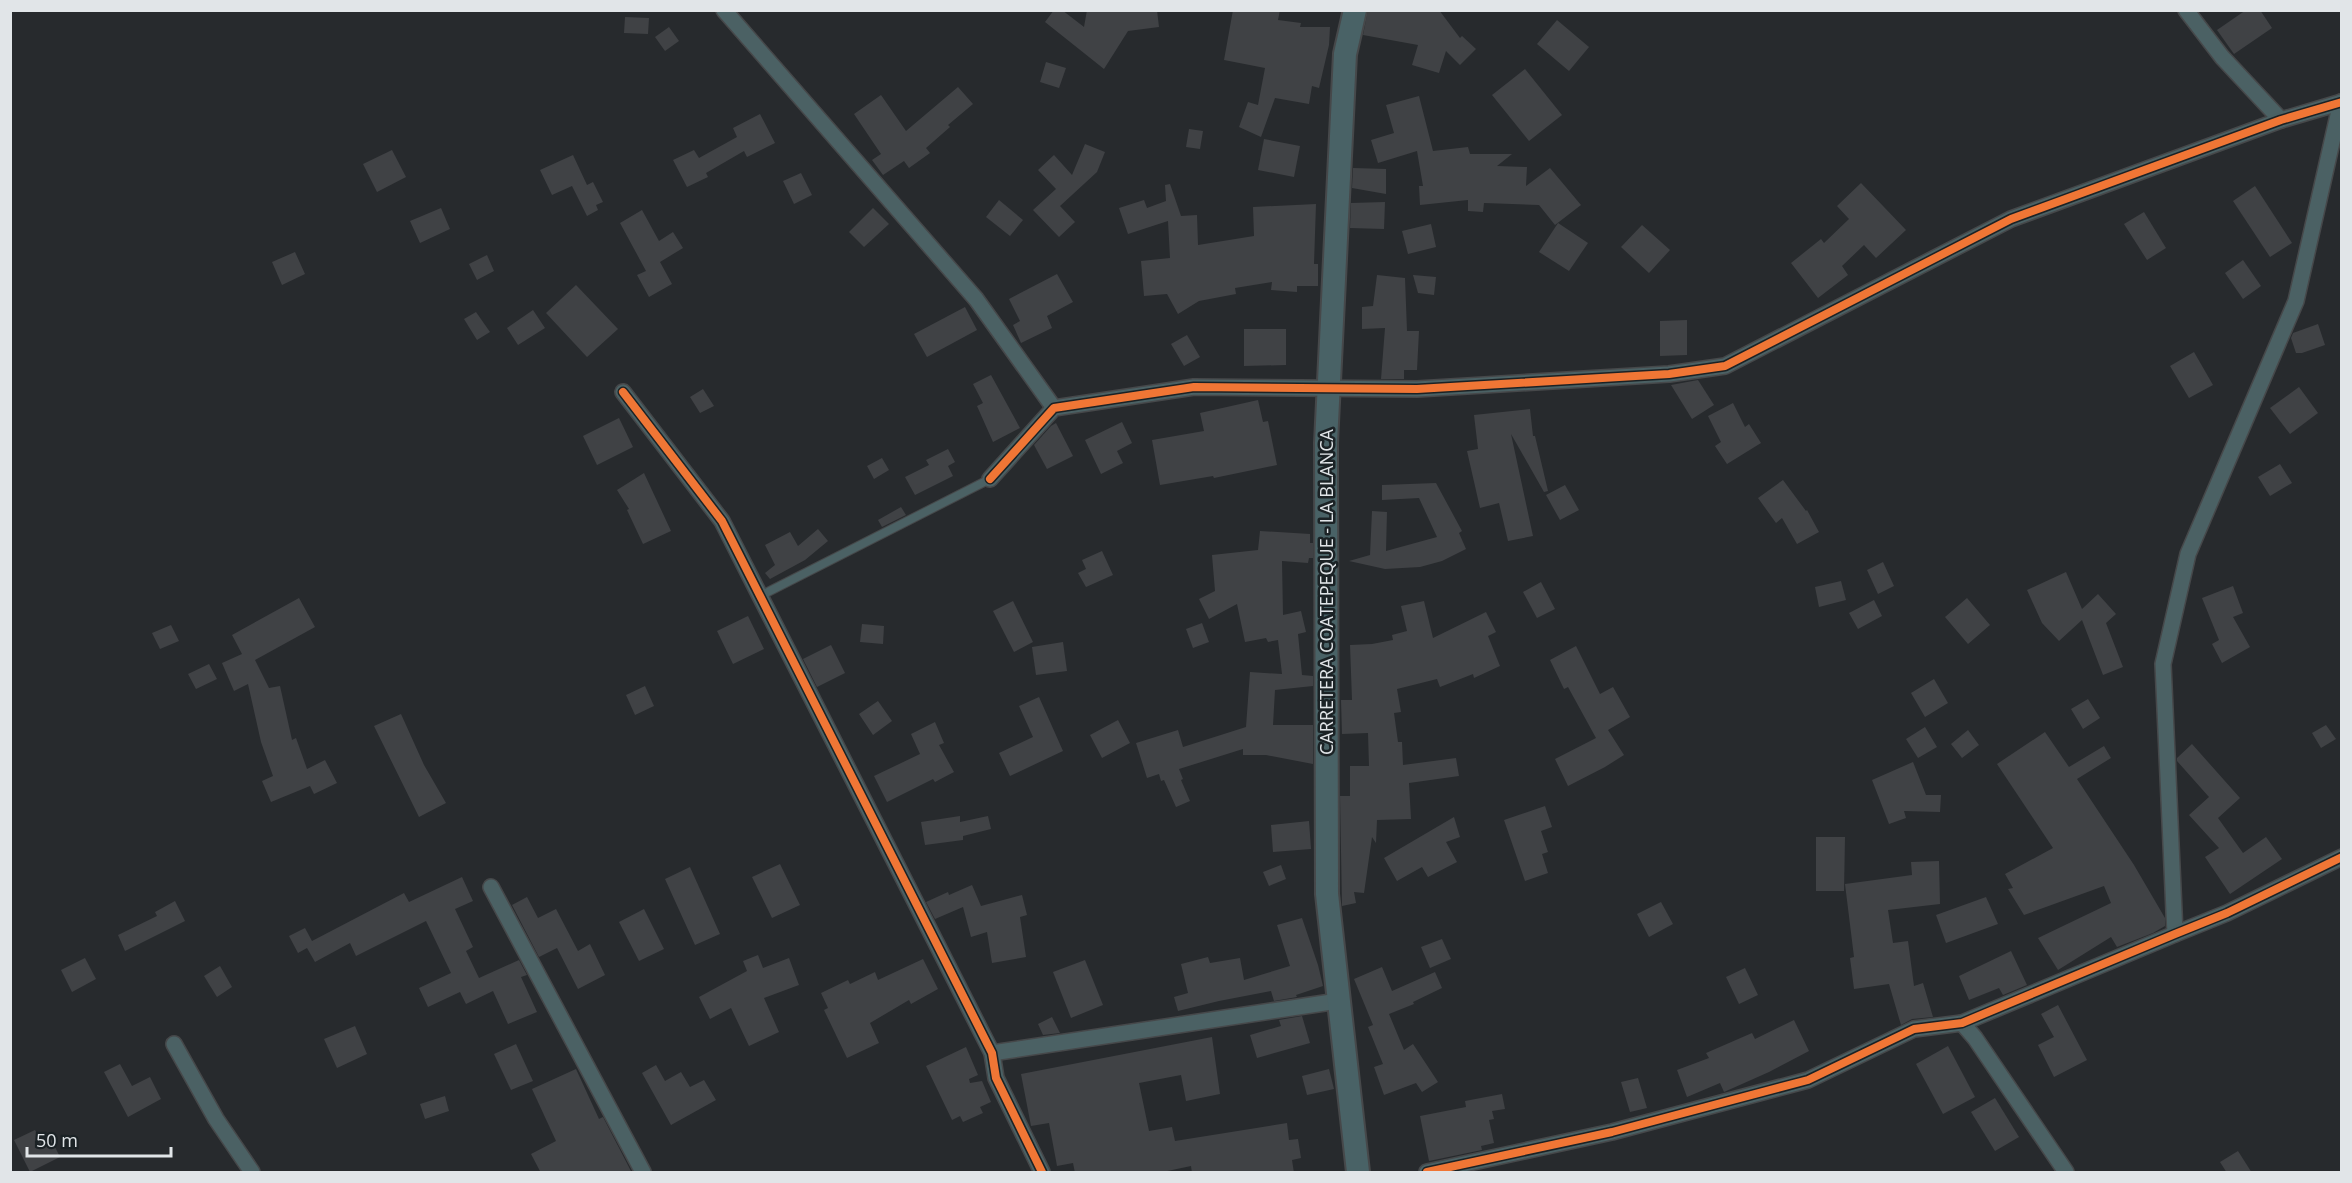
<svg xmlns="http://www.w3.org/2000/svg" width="2352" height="1183" font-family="'Open Sans',sans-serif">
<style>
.building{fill:#404245}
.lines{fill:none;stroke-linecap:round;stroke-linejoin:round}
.lane-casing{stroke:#46484a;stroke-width:10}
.street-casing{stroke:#46484a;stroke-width:18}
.secondary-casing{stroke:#46484a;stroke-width:26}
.lane{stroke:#4b6164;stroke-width:8}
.street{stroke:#4b6164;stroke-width:15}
.secondary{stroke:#496266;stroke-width:22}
.cycleway-casing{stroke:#1b2225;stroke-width:11}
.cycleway{stroke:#f07635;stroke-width:8}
.labels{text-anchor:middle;stroke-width:5;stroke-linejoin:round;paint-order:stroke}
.street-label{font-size:18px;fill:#e1e5e8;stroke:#1b2225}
</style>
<rect width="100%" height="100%" fill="#272a2d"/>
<g class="building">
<path d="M1054,10H1062L1084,27L1087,10H1157L1159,27L1128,31L1104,69L1045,22Z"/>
<path d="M1233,10H1280L1278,20L1301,23L1300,27H1330L1329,45L1319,88L1312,86L1309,104L1275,98L1261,137L1239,127L1248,102L1258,105L1265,68L1224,60Z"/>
<path d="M1368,10H1439L1460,38L1462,36L1476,49L1460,65L1446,51L1439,73L1412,65L1418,45L1363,35Z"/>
<path d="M2246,10H2260L2272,28L2234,54L2217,30Z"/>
<path d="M625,17L649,18L648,34L624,33Z"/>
<path d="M1557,20L1589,47L1569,71L1537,44Z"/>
<path d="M669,27L679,41L665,51L655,37Z"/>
<path d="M1046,62L1066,68L1059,88L1040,82Z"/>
<path d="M1525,69L1562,115L1529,141L1492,95Z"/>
<path d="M958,87L973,104L948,125L950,127L926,148L930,153L909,168L904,161L883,175L872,160L881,154L854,114L881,95L906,131Z"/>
<path d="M1419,96L1433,151L1468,147L1470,154H1512L1497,166L1527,167L1526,186L1550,168L1581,205L1555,225L1539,205L1484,203L1483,212L1468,211V200L1420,205L1419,186H1423L1417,151L1378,163L1371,140L1394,133L1386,105Z"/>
<path d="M760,114L775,143L747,157L744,151L706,173L708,177L687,187L673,160L694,150L699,158L737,137L733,128Z"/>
<path d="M1189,129L1203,131L1200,149L1186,147Z"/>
<path d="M1264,139L1300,146L1294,177L1258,170Z"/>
<path d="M1085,144L1105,152L1097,172L1060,206L1075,222L1059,237L1033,210L1056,189L1038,170L1054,155L1072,175Z"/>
<path d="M392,150L406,177L377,192L363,164Z"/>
<path d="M573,155L587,185L593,182L603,202L596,205L598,210L587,216L572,186L552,195L540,170Z"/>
<path d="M1353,168L1386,169V194L1352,188Z"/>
<path d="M801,173L812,195L794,204L783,181Z"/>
<path d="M1861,183L1906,230L1876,258L1864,245L1842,266L1848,275L1818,298L1791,263L1821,239L1824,243L1849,219L1837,206Z"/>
<path d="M1170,184L1181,216L1197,215L1198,245L1254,236L1253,207L1316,204L1314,264H1318V286H1297V292L1271,290L1272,282L1235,288L1236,294L1199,301L1178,314L1167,294L1144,296L1141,261L1170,258L1168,221L1128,234L1119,208L1144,200L1147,208L1166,201L1165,185Z"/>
<path d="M2255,186L2292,243L2270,257L2233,201Z"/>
<path d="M999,200L1023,220L1010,236L986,217Z"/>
<path d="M1385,202L1384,229L1350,228L1351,203Z"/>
<path d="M441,208L450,229L420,243L410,221Z"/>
<path d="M873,208L889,224L864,247L849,232Z"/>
<path d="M642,210L659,241L673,232L683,248L660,262L672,284L649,297L637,275L646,271L620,223Z"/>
<path d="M2144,212L2166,248L2147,260L2124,224Z"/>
<path d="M1558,223L1588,243L1569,271L1539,252Z"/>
<path d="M1431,224L1436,247L1408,254L1402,231Z"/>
<path d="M1642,225L1670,250L1649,273L1621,247Z"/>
<path d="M295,252L305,274L282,285L272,262Z"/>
<path d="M487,255L494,271L477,280L469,264Z"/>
<path d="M2243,260L2261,286L2243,299L2225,273Z"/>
<path d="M1057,274L1073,302L1047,316L1052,328L1021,343L1013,325L1020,321L1009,299Z"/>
<path d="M1377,275L1405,278L1407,331H1419L1417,370H1404V379H1381L1385,328L1362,329V307L1373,306Z"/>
<path d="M1413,275L1436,277L1434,295L1418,293Z"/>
<path d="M576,285L618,329L587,357L546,313Z"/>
<path d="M965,307L977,330L927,357L914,334Z"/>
<path d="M533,310L545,328L518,345L507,328Z"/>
<path d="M476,312L490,332L477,340L464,319Z"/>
<path d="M1687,320V355L1660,356V321Z"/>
<path d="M2318,324L2325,345L2302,353H2296L2291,338L2293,333Z"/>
<path d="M1244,329H1286V365L1244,366Z"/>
<path d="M1187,335L1200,357L1184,366L1171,344Z"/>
<path d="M2194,352L2213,385L2189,398L2170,366Z"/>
<path d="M991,375L1020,428L993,442L977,406L983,403L973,384Z"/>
<path d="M1698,380L1714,405L1692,419L1671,385Z"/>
<path d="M2299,387L2318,413L2290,434L2270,408Z"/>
<path d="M703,389L714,406L700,413L690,397Z"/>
<path d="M1258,400L1263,422L1268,421L1277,465L1214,478L1213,476L1160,485L1152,440L1204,431L1200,413Z"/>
<path d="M1733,403L1745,427L1749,424L1761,443L1727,464L1715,446L1721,442L1708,416Z"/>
<path d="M1530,409L1533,436H1535L1548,491L1544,492L1511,434L1533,536L1508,541L1499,503L1480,508L1467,451L1478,449L1474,415Z"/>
<path d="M619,418L633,447L597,465L583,436Z"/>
<path d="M1122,422L1132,443L1117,451L1123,463L1101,474L1085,440Z"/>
<path d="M1056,423L1073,456L1047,469L1034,445L1051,426Z"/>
<path d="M948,449L955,462L948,466L953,476L915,495L905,477L929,465L926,460Z"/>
<path d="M882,458L889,470L874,479L867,466Z"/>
<path d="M2280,464L2292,483L2270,496L2258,477Z"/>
<path d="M644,473L671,531L643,544L627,510L629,509L617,490Z"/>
<path d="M1783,480L1806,511L1807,510L1819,532L1797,544L1782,518L1776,523L1758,498Z"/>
<path d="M1436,483L1462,531L1459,533L1466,549L1442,561L1420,567L1385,569L1349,561L1370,555L1372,511L1387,512L1386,551L1437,537L1419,498L1382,500V485Z"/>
<path d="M1565,485L1579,510L1560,520L1546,495Z"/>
<path d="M901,507L906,515L882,527L878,520Z"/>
<path d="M818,529L828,541L805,560L770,579L765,573L775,565L765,545L790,532L798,546Z"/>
<path d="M1260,531L1310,534V543H1313V558H1309L1308,563L1282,561L1283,615L1301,611L1306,632L1298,634L1302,675L1313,676V686L1275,690L1273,725H1313V764L1266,755H1243V749L1179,769L1183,779L1181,780L1190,801L1176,807L1164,780L1161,781L1159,774L1147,778L1136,743L1178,730L1183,747L1246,727L1250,672L1282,674L1278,640L1268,642L1266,638L1245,642L1237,604L1209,619L1199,599L1215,591L1212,555L1258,550Z"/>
<path d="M1102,551L1113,575L1086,587L1078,573L1086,569L1082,560Z"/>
<path d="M1883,562L1894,586L1878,594L1867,570Z"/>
<path d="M2066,572L2082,609L2098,594L2116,614L2106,623L2123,667L2103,675L2082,620L2059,641L2042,623L2027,590Z"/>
<path d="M1841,581L1846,600L1819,607L1815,587Z"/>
<path d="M1541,582L1555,609L1537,618L1523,592Z"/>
<path d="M2233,586L2243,613L2233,617L2250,647L2222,663L2212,644L2219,640L2202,598Z"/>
<path d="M299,598L315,627L255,660L269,688L280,686L292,740L296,738L307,769L325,760L337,783L314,794L310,786L271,802L262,781L273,776L261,742L248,684L234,691L222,663L242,654L232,635Z"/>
<path d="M1967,598L1990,625L1968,644L1945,617Z"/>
<path d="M1874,600L1882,616L1858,629L1849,613Z"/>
<path d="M1013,601L1033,642L1014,652L993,611Z"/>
<path d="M1424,601L1433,638L1486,612L1496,632L1488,636L1500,666L1474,678L1473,674L1440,687L1437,679L1397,689L1401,712L1394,713L1398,742H1402L1403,765L1456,758L1459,776L1409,783L1411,819L1377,820L1376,843L1372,837L1364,893L1354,892L1356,903L1342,906L1340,796H1350V766H1369L1368,733L1342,734L1341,700H1352L1350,645L1372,644L1393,640L1392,635L1407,631L1401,606Z"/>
<path d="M748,616L764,649L733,664L717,631Z"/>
<path d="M1202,623L1209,642L1193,648L1186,629Z"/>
<path d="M862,624L884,626L883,644L860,642Z"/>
<path d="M171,625L179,641L160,649L152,633Z"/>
<path d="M1063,642L1067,671L1036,675L1032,647Z"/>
<path d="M831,645L845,673L817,687L803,659Z"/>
<path d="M1576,646L1600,694L1613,687L1630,717L1608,730L1624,755L1605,767L1568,786L1555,759L1596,738L1568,687L1564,689L1550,660Z"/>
<path d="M209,664L217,679L196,689L188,674Z"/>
<path d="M1934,679L1948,703L1925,717L1911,693Z"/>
<path d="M645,686L654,706L635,715L626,695Z"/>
<path d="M1039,697L1063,751L1010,776L999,753L1033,737L1019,706Z"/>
<path d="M2088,699L2100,718L2083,729L2071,709Z"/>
<path d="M878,701L892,721L873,735L859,714Z"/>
<path d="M401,714L424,765L446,803L419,817L374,726Z"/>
<path d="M1118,720L1130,743L1102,758L1090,735Z"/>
<path d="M935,722L944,743L939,745L954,772L935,782L933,779L887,802L874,776L920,754L911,734Z"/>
<path d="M2326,725L2336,739L2321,748L2312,733Z"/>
<path d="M1925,727L1937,747L1918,758L1906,739Z"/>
<path d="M1968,730L1979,745L1962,758L1951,744Z"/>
<path d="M2045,732L2069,767L2104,746L2111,758L2077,779L2134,865L2165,918V926L2153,933L2117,947L2111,937L2058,970L2038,938L2111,903L2104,886L2024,915L2008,889L2013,888L2005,874L2053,848L1997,764Z"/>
<path d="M2192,744L2240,798L2218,818L2243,853L2266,837L2282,859L2230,894L2205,857L2219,848L2189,815L2209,797L2177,761V758Z"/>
<path d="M1913,762L1926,795H1941L1940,812L1904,811L1906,818L1889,824L1872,780Z"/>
<path d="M1545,806L1552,827L1541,831L1548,852L1542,854L1548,873L1525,881L1504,820Z"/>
<path d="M960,816V822L988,816L991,829L963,836V840L925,845L921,822Z"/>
<path d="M1454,817L1460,837L1446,842L1457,862L1428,877L1422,867L1397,881L1384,858Z"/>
<path d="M1309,821L1311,849L1273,852L1271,825Z"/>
<path d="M1816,837H1845L1844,891H1816Z"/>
<path d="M1939,861L1940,904L1888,910L1893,943L1908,941L1914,986L1923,983L1933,1017L1912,1019L1901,1025L1889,984L1854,989L1850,958L1854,957L1845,884L1912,875L1911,862Z"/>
<path d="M780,864L800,905L772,918L752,877Z"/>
<path d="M1281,865L1286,879L1269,886L1263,872Z"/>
<path d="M690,867L720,934L695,945L665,879Z"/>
<path d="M462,877L473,901L455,909L473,947L466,951L479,978L519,960L527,975L521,977L537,1012L508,1024L493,991L466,1004L460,992L428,1007L419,988L451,973L426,921L356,956L350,943L315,962L307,948L298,953L289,936L305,928L312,941L404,893L409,902Z"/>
<path d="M972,885L981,906L1022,895L1027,915L1020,917L1026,957L992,963L987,932L971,937L963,907L935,919L926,902L948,892L949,895Z"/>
<path d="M527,897L538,918L556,909L578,951L590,944L605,975L578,989L557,948L539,957L512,905Z"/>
<path d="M1986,897L1998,924L1946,943L1936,915Z"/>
<path d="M175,901L185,921L125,951L118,935L157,916L155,912Z"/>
<path d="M1661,902L1673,924L1649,937L1637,914Z"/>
<path d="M644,909L664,949L639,961L619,922Z"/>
<path d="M1302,918L1318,965L1323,986L1296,995L1297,997L1274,1001L1271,991L1219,1001L1178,1011L1174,997L1188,993L1181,964L1208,957L1210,963L1240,958L1244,980L1290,966L1277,925Z"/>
<path d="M1442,939L1451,959L1430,968L1421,947Z"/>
<path d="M2011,951L2027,985L2003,995L1999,988L1969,1000L1959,976Z"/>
<path d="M758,955L763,968L789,958L799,985L764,998L779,1032L749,1046L731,1008L710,1019L699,997L747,971L743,961Z"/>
<path d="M85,958L96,979L72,992L61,970Z"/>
<path d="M923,959L938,989L911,1004L909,1000L870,1023L879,1043L847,1058L824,1010L828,1008L821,993L848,980L850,984L875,972L878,980Z"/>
<path d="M1085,960L1103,1005L1071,1018L1053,972Z"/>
<path d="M220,966L232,987L217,997L204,976Z"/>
<path d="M1382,967L1392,991L1435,972L1442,988L1413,1002L1414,1004L1389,1014L1404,1050L1413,1044L1438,1082L1422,1092L1416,1083L1384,1095L1374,1067L1383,1064L1368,1027L1373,1025L1354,979Z"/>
<path d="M1745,968L1758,995L1739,1004L1726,977Z"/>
<path d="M2058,1005L2087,1060L2054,1077L2038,1045L2054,1037L2041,1014Z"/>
<path d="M1302,1016L1310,1043L1257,1058L1250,1035L1281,1026L1279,1020Z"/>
<path d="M1052,1017L1060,1033L1043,1035L1038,1024Z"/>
<path d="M1794,1020L1809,1051L1769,1072L1724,1092L1720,1083L1687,1097L1677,1070L1709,1058L1706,1053L1752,1033L1755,1039Z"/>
<path d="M355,1026L367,1054L337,1068L324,1039Z"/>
<path d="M1212,1037L1220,1094L1186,1101L1181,1075L1139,1083L1149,1131L1172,1127L1175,1141L1287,1123L1289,1140L1298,1139L1301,1158L1292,1160L1294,1173H1192L1191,1166L1158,1173H1075L1073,1163L1057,1166L1049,1123L1031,1126L1021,1074Z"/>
<path d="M516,1044L533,1081L511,1090L494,1054Z"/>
<path d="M1948,1046L1975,1097L1943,1114L1916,1064Z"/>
<path d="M966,1047L978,1075L969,1079L970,1083L982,1081L991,1102L980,1107L983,1113L963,1122L960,1116L952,1120L926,1066Z"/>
<path d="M120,1064L132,1086L150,1077L161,1099L128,1117L104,1072Z"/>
<path d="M656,1065L665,1081L681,1072L690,1087L704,1080L716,1100L671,1125L642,1073Z"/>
<path d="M576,1069L599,1119L603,1117L632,1173H541L531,1154L556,1141L532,1089Z"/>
<path d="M1329,1069L1334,1089L1307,1095L1302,1076Z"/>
<path d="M1638,1078L1647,1108L1630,1112L1621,1082Z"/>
<path d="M1502,1094L1505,1109L1492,1111L1494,1119L1489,1120L1494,1143L1481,1146L1482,1150L1429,1161L1420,1116L1466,1107L1465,1101Z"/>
<path d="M445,1096L449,1111L425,1119L420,1104Z"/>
<path d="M1995,1098L2019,1137L1995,1151L1971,1112Z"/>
<path d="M35,1130L42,1143L51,1139L60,1157L30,1172L14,1140Z"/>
<path d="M2238,1151L2252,1173H2227L2220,1162Z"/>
</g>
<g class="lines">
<defs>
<path id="lane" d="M760,596L990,479"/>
<g id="street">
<path d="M724,10L976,299L1054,408"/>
<path d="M2186,10L2222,57L2281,120"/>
<path d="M623,392L722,521L992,1053L996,1078L1042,1172"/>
<path d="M990,479L1054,408L1194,387L1417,389L1669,374L1725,366L2011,219L2281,120L2342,102"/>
<path d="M491,887L643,1172"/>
<path d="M2175,934L2163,664L2188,554L2296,301L2341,102"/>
<path d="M1962,1023L1975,1038L2066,1172"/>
<path d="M174,1044L216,1119L252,1172"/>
<path d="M992,1053L1338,1001"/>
<path d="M1427,1172L1612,1132L1808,1080L1914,1029L1962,1023L2175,934L2227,913L2342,857"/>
</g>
<path id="secondary" d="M1355,10L1345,54L1326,443L1327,894L1358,1172"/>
</defs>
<use href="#lane" class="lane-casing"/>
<use href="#street" class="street-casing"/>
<use href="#secondary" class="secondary-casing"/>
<use href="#lane" class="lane"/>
<use href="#street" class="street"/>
<use href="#secondary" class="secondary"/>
<defs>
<g id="cycleway">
<path d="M623,392L722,521L992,1053L996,1078L1042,1172"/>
<path d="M990,479L1054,408L1194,387L1417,389L1669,374L1725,366L2011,219L2281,120L2342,102"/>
<path d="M1427,1172L1612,1132L1808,1080L1914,1029L1962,1023L2175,934L2227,913L2342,857"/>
</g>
</defs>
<use href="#cycleway" class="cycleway-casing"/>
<use href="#cycleway" class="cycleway"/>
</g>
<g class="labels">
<g class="street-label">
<text transform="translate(1327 592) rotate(-90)" y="6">CARRETERA COATEPEQUE - LA BLANCA</text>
</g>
</g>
<rect width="2352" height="1183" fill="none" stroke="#e1e5e8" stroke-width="24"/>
<path d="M27 1147v9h144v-9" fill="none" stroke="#e1e5e8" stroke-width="3"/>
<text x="36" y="1147" font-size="18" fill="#e1e5e8" stroke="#1b2225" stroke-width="4.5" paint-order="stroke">50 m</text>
</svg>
